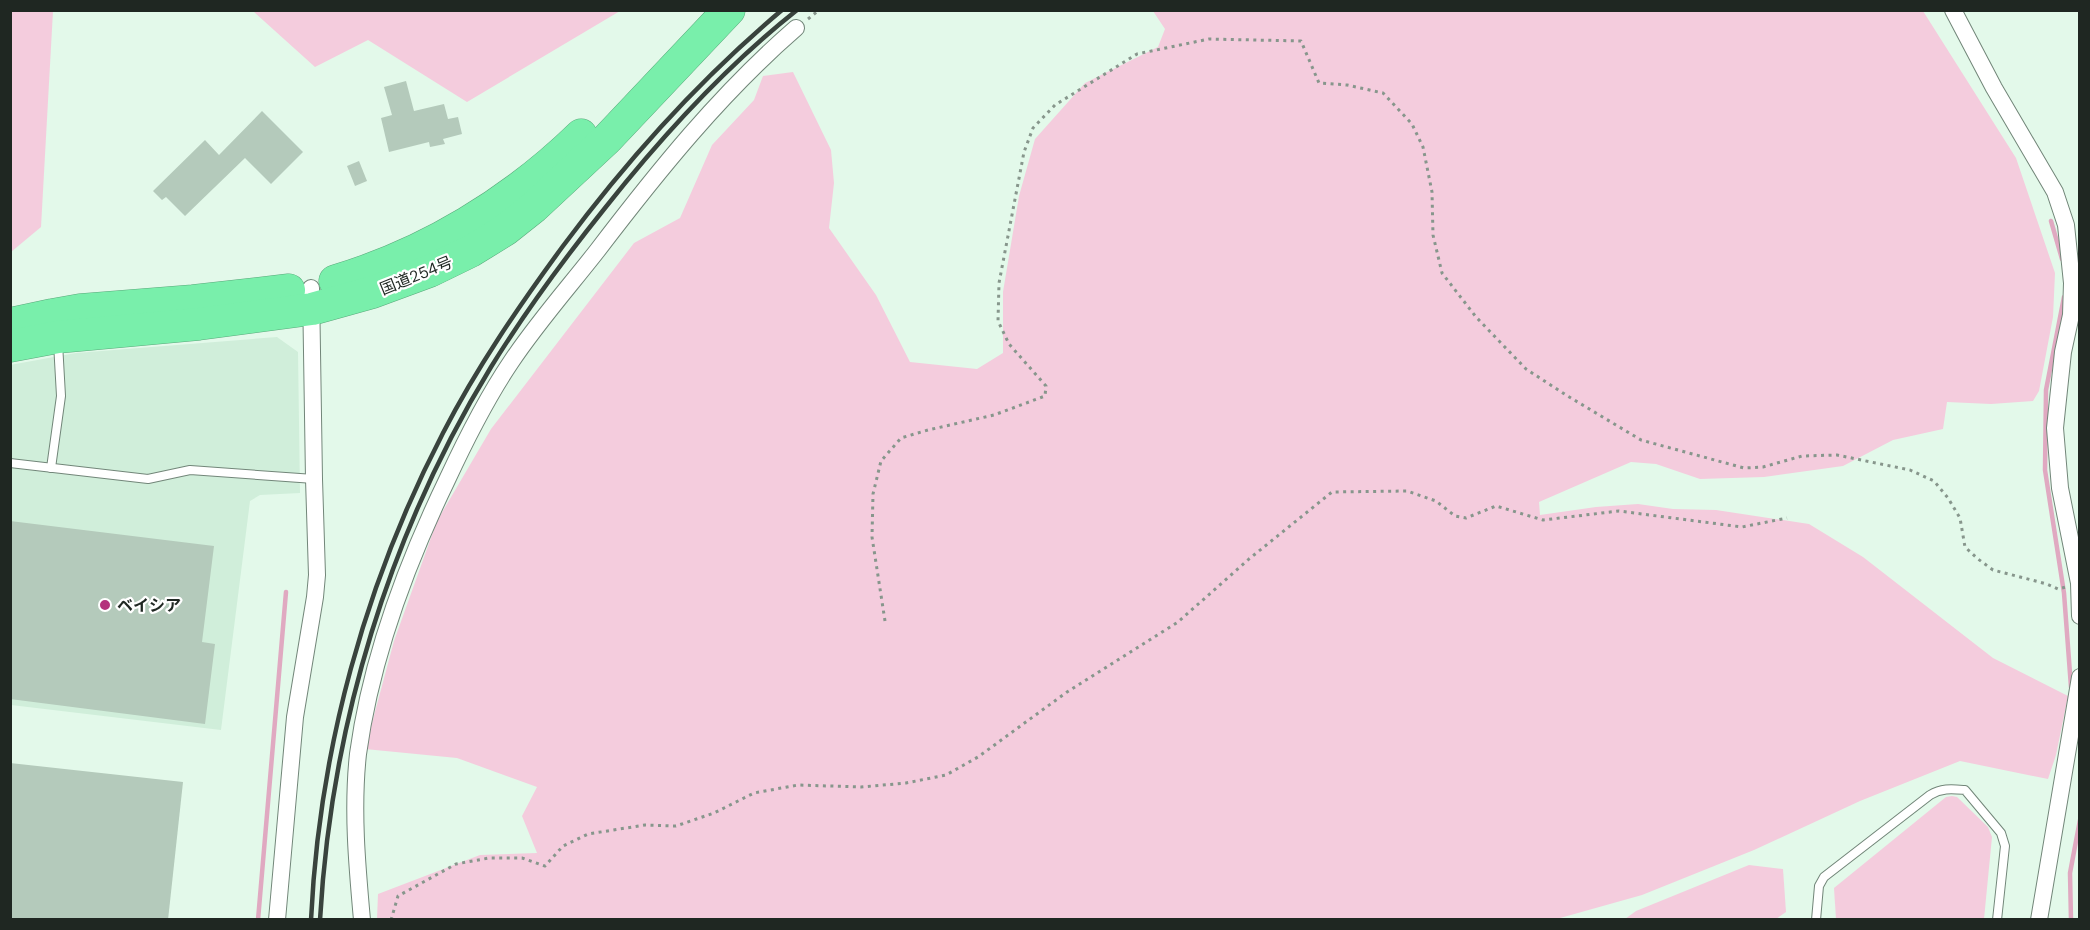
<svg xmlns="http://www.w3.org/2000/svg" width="2090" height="930" font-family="'DM Sans','Noto Sans JP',sans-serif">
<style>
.built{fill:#d0eeda}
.green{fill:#f4ccdd}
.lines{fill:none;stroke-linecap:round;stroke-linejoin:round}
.stream{stroke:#e0a9c1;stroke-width:4.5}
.building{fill:#b4cabb}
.lane-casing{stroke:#728679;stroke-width:10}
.street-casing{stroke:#728679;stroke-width:18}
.highway-casing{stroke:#5aa97b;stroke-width:33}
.path{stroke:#87968c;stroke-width:3;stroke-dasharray:3 4.5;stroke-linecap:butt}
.lane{stroke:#fff;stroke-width:8}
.street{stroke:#fff;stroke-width:16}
.highway{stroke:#79efab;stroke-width:32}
.rail{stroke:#39433d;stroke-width:4.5}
.poi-dot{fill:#b4327c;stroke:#fff;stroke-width:2}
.labels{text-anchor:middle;stroke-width:4.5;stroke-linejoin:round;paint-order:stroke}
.street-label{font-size:16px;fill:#1f2722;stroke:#fff}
.poi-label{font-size:16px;font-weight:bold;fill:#1f2722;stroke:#fff;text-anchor:start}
</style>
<rect width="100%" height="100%" fill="#e3f9ea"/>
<path class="built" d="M277,337L298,352L300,493L260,495L250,501L221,730L11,705L10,365L76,353Z"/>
<g class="green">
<path d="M11,10L53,11L41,227L11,252Z"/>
<path d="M253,11H620L467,102L368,40L315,67Z"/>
<path d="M1153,11H1923L2016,158L2055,273L2053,317L2039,391L2033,401L1991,404L1947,402L1943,429L1893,440L1843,466L1764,477L1700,479L1656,464L1631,462L1539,502L1540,515L1596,507L1638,504L1673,509L1716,510L1809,524L1863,557L1993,658L2068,696L2056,755L2048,779L1960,761L1860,801L1754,850L1642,895L1553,920L377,919L378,894L480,855L537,853L522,816L537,787L457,758L365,749L394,641L437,521L491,429L634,243L680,218L712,145L754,100L763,76L793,72L831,150L834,183L829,228L876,295L910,362L977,369L1003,353V292L1019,196L1035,139L1085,83L1158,47L1165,29Z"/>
<path d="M1952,796L1957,797L1988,827L1992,837L1984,919H1836L1834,888L1946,797Z"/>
<path d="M1749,865L1783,869L1786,912L1776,919H1625L1636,911Z"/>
</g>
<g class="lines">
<g class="stream">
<path d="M2051,221L2062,259"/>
<path d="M2064,297L2046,390L2045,470L2064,593L2071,687L2073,690"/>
<path d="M258,920L286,592"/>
<path d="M2071,920L2070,873L2080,820"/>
</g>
</g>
<g class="building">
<path d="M406,81L414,111L444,104L448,119L458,117L462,134L443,139L445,144L430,147L429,142L389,152L381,118L392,115L384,87Z"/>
<path d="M262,111L303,152L271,184L245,158L185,216L166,197L162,200L153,191L205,140L219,155Z"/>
<path d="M359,161L367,181L355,186L347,166Z"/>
<path d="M10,521L214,546L202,642L215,644L205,724L10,699Z"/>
<path d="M10,763L183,782L168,920H10Z"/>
</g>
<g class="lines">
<defs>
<g id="lane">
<path d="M10,463L148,479L190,470L314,479"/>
<path d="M51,468L61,396L58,343"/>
<path d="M1816,920L1819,886L1824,877L1930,795C1942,788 1951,789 1965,790L2001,833L2005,846L1997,920"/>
</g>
<g id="street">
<path d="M1953,10L1994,88L2055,192L2066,225L2072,283L2071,315L2063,352L2055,428L2060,488L2079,583L2080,616"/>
<path d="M277,920L295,717L315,597L317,575L314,479L311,288"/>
<path d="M362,920C357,865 352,809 358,754C371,658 405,567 447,480C466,439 486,399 511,362C537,323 568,288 597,251C658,171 720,94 796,28"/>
<path d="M2039,920L2080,677"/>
</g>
<g id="highway">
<path d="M335,281C427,254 512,202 581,135"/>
<path d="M10,324L52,315L80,310L193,301L289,290"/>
<path d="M10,346L58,337L199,324L312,309L373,292L430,271L471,251L505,230L534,207L607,139L729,10"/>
</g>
</defs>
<use href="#lane" class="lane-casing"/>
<use href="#street" class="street-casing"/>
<use href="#highway" class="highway-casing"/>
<g class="path">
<path d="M808,19L819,10"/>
<path d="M885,621L872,537L873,494L881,461L901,438L928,430L994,415L1045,396L1046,386L1009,344L998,321L999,283L1024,152L1033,128L1055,105L1137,54L1209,39L1301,41L1319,83L1347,85L1383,93L1412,124L1423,147L1432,192L1433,235L1442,273L1476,317L1526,369L1566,395L1641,440L1744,468L1763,467L1802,456L1837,455L1910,470L1934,481L1948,498L1960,518L1965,547L1978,559L1993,570L2047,584L2058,589L2066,587"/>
<path d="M391,920L398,896L456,864L489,858H522L545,866L563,846L588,834L645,825L676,826L714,813L754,793L798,785L861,787L906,783L946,775L978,757L1067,692L1178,622L1249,559L1332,492L1407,491L1436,501L1455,516L1466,518L1496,506L1543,520L1619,511L1742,527L1787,518"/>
</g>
<use href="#lane" class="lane"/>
<use href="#street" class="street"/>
<use href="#highway" class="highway"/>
<g class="rail">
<path d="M311,920C319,750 365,583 443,433C477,367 519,306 563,246C627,160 700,79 782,10"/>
<path d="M320,920C331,725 389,534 491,367C525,312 564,259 605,208C662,136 725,67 797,10"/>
</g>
</g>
<circle class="poi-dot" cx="105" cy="605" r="6"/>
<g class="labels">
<g class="street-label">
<text transform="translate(416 275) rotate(-22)" y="6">国道254号</text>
</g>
<g class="poi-label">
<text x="117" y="611">ベイシア</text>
</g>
</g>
<rect width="2090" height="930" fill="none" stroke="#1f2722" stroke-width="24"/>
</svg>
